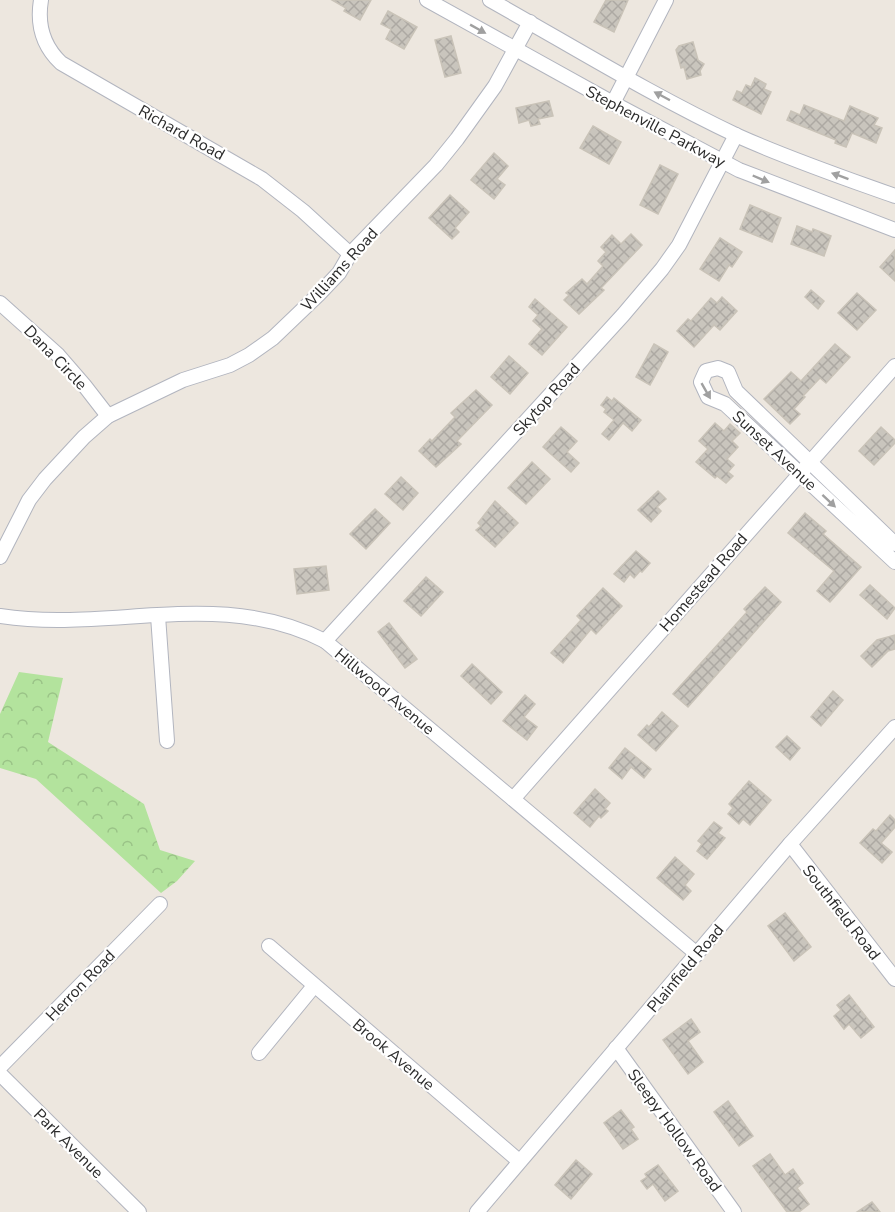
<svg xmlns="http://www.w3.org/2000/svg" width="895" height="1212" font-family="'Nunito Sans',sans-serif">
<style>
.forest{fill:url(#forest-crowns)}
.building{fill:url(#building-cross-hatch);stroke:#c9c3b8;stroke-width:1.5}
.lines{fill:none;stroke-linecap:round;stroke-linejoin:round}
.minor-casing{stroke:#b2b5bf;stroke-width:16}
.minor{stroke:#fff;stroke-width:14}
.oneway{fill:#a0a0a0}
.labels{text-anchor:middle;stroke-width:4.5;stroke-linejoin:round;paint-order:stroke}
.street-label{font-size:16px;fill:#2c2c2c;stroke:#fff}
</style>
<defs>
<pattern id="forest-crowns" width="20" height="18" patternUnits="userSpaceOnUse" patternTransform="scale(1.5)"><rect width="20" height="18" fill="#b3e39d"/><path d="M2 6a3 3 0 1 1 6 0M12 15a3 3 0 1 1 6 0" fill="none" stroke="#9ac387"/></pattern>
<pattern id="building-cross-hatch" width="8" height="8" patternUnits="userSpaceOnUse" patternTransform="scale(1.5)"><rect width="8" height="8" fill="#c9c5bd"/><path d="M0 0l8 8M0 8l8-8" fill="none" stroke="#ada9a3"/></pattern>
</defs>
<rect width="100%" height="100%" fill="#ede7df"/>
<path class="forest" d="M19,672L63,678L48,742L144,804L160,850L195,861L177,881L161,893L36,779L0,768V714Z"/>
<g class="building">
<path d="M332,0H371L360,20L344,11L346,8Z"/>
<path d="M606,0H628L614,32L594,22Z"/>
<path d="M388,11L417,27L404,49L386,39L391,29L381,24Z"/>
<path d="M451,36L461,73L445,77L435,40Z"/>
<path d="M693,42L698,60L704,64L700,71L701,75L687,79L684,67L681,68L676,50L679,46Z"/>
<path d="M755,78L766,84L764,89L771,92L761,114L733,100L737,91L742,93L746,85L751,87Z"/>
<path d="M549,101L553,116L538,119L540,124L531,126L529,120L519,123L516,108Z"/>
<path d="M804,105L844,121L850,106L878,118L874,125L882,128L876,143L852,133L846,147L835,143L836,140L787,120L791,111L800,115Z"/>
<path d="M593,126L621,142L609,164L580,148Z"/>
<path d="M494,153L508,166L497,179L505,185L494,199L471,180Z"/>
<path d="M660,165L678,174L658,214L640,205Z"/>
<path d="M450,195L469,212L455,228L459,232L452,239L429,218Z"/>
<path d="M750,205L781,218L772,242L740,229Z"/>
<path d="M797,226L812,232L813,229L831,236L824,256L791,244Z"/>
<path d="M631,234L642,245L601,288L604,290L579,314L564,300L569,295L566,293L582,279L587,284L603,266L598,261L606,252L601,247L612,235L621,244Z"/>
<path d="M720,238L742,252L732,267L729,265L719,281L700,269Z"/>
<path d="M895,250V281L880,267Z"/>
<path d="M811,290L824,301L818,309L805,297Z"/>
<path d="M857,293L876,310L857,330L838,313Z"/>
<path d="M722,297L737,311L720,330L714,325L694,347L677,331L688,319L691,321L711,298L717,303Z"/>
<path d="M535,299L567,327L542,355L529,344L542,329L533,321L538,315L529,307Z"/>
<path d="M654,344L668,352L650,385L636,377Z"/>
<path d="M835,344L850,357L826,383L820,378L803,396L805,397L794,409L800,414L790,424L764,399L791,372L801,381Z"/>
<path d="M509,356L528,373L510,394L491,377Z"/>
<path d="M476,390L492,405L457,441L461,444L436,467L419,451L430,439L432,441L455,417L451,413Z"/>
<path d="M607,397L612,401L614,398L641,420L632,431L623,423L609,440L602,434L614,420L604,412L606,409L601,405Z"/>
<path d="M715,423L724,431L730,424L740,433L732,441L738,447L727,459L734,465L728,472L733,476L726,483L717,476L715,478L696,462L708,449L699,441Z"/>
<path d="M561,427L577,441L567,452L579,463L571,472L543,447Z"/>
<path d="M881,427L895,440V443L874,465L859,451Z"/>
<path d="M532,462L550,479L526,504L508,488Z"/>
<path d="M401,477L418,493L403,510L385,494Z"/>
<path d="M658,491L666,499L657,507L661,511L651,522L638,510Z"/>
<path d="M495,501L518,523L495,547L476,530L481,526L478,523Z"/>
<path d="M375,509L390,523L366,549L350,534Z"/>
<path d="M805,513L826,531L823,534L861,567L830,602L817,591L834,571L788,533Z"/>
<path d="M636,551L650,563L642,572L640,571L634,578L630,574L624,582L614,574Z"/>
<path d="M326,566L329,590L297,594L294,569Z"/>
<path d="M426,577L443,592L421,616L404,601Z"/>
<path d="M870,585L895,608L887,619L860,595Z"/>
<path d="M765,587L781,602L688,707L673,694L747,612L744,609Z"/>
<path d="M603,588L622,606L596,634L591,629L563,663L551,653L581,620L577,616Z"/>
<path d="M389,623L417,659L405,668L378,632Z"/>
<path d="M895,635V649L888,651L872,667L861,656L877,640Z"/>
<path d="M472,664L502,692L491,704L461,676Z"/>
<path d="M833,691L843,700L821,726L811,717Z"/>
<path d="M525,695L535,704L524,717L537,727L527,740L503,721Z"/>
<path d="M662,712L678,726L656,751L638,735L647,725L649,727Z"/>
<path d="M787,736L800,748L790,760L776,747Z"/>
<path d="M625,748L651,769L644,778L631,767L622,779L609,768Z"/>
<path d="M749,781L771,800L750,825L743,819L739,824L728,814L733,808L729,804Z"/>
<path d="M595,789L610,803L605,809L608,811L601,818L599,816L590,827L574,813Z"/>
<path d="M890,815L895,820V827L881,843L892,852L882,863L860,843L873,829L876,831Z"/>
<path d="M714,822L722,828L718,833L725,838L707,859L697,851L702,844L698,841Z"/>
<path d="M675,857L694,874L685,885L691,891L683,900L657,878Z"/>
<path d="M785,913L811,947L794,961L768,926Z"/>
<path d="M849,995L874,1027L861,1038L849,1024L844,1029L834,1016L841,1010L837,1005Z"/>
<path d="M691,1019L700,1032L688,1041L703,1062L688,1074L663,1040Z"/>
<path d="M728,1101L753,1136L739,1146L714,1112Z"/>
<path d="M621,1110L634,1127L631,1129L638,1139L623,1149L604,1123Z"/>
<path d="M770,1154L785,1175L793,1169L803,1183L797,1188L809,1204L799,1212H787L753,1166Z"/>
<path d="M576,1160L592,1174L571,1199L555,1185Z"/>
<path d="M658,1165L678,1191L665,1201L653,1184L647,1189L641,1181L647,1177L645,1174Z"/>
<path d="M872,1202L880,1212H857Z"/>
</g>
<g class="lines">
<defs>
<g id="minor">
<path d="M41,0C37,24 43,46 61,63L262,179L303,211L350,254"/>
<path d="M427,0L613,103L739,170L895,230"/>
<path d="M490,0C572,46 653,96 738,136C789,159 842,177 895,196"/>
<path d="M613,103L666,0"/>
<path d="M0,303L58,355L84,385L108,416"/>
<path d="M895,544L736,391L728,372L718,368L706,371L701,382L708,397L725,404L895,562"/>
<path d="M0,557L29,500L45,479L84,437L108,416L183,380L230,365L249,355L273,338L319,294L339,273L350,254L436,165L457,139L495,86L530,22"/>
<path d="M0,616C111,633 220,587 325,641L697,954"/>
<path d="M158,616L167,741"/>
<path d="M325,641L623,315L662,269L679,245L736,135"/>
<path d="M513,799L895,366"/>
<path d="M790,844L895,979"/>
<path d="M269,946L519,1161"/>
<path d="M616,1048L734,1212"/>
<path d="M259,1053L314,986"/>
<path d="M0,1067L160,904"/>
<path d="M0,1074L139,1212"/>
<path d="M477,1212L790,844L895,727"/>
</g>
</defs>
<use href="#minor" class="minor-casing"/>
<use href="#minor" class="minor"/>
</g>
<defs><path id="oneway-solid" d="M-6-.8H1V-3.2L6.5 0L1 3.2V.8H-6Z" transform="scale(1.5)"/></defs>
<g class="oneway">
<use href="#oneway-solid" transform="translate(478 29) rotate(29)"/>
<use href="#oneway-solid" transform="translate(662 96) rotate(-152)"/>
<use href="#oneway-solid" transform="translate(840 176) rotate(-160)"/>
<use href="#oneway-solid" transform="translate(761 179) rotate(23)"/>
<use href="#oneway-solid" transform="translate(706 391) rotate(60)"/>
<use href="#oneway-solid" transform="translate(829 501) rotate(43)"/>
</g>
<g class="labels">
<g class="street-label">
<text transform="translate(656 126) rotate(28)" y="6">Stephenville Parkway</text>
<text transform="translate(182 132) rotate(29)" y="6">Richard Road</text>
<text transform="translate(339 269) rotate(-48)" y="6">Williams Road</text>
<text transform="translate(56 357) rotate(46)" y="6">Dana Circle</text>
<text transform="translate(546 399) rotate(-48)" y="6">Skytop Road</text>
<text transform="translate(775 450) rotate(43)" y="6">Sunset Avenue</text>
<text transform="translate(703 582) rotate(-49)" y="6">Homestead Road</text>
<text transform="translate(385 691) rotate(40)" y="6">Hillwood Avenue</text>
<text transform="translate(842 912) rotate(52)" y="6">Southfield Road</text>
<text transform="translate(685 968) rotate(-50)" y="6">Plainfield Road</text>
<text transform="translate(80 985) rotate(-46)" y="6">Herron Road</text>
<text transform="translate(394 1054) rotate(40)" y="6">Brook Avenue</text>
<text transform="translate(675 1130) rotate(54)" y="6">Sleepy Hollow Road</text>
<text transform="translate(69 1143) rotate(45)" y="6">Park Avenue</text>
</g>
</g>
</svg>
